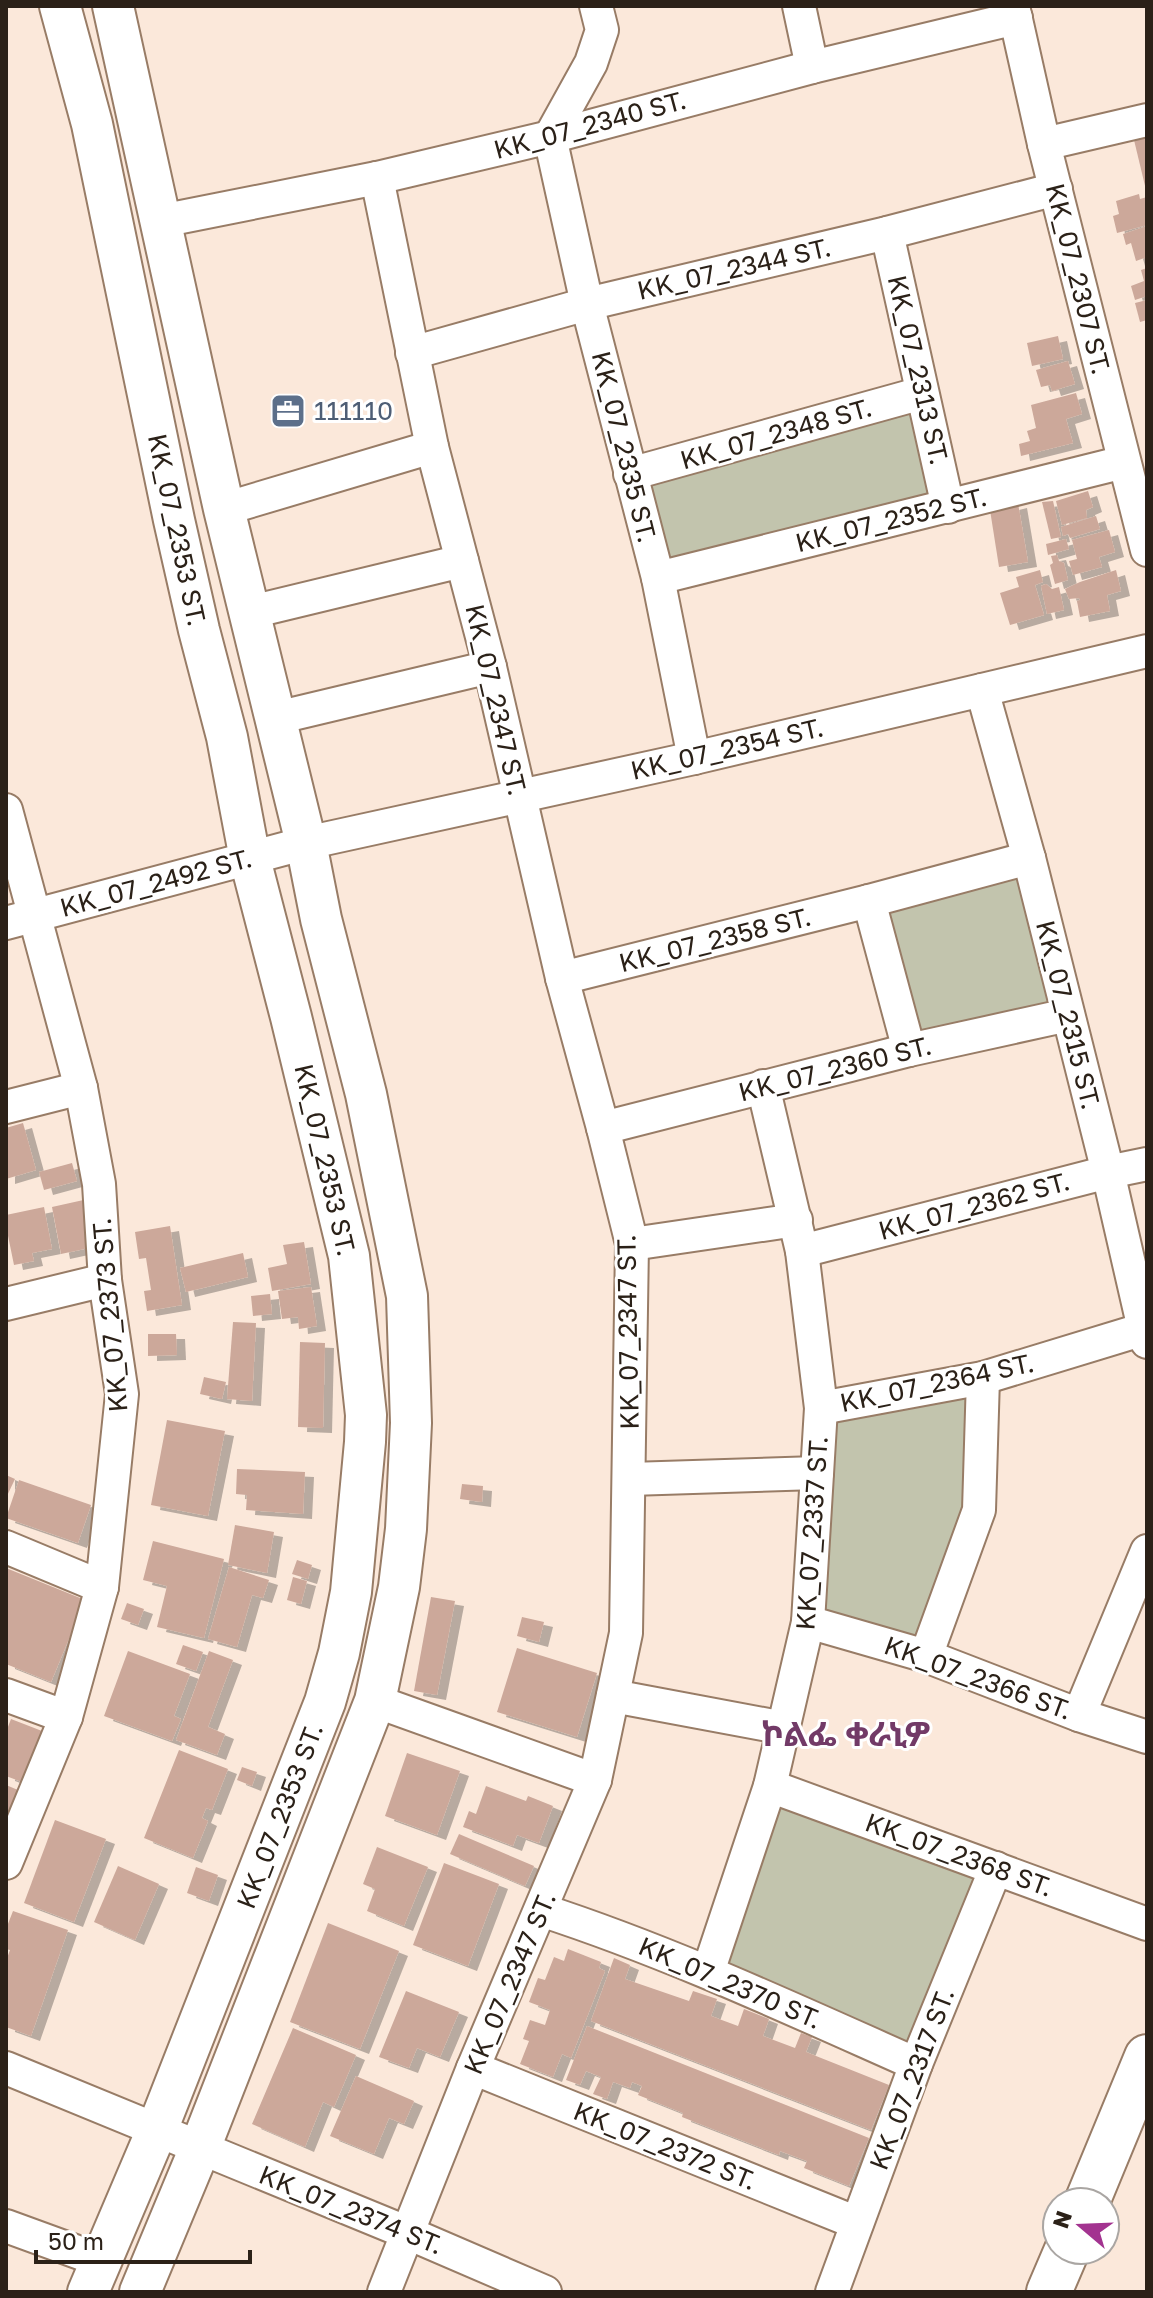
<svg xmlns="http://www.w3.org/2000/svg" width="1153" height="2298" font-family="'Golos Text','Noto Sans Ethiopic',sans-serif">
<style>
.green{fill:#c2c4ad}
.building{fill:#cca89a;filter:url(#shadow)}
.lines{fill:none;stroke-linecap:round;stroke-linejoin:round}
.minor-casing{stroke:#987c66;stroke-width:36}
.tertiary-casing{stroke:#987c66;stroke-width:44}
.primary-casing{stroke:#987c66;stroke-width:48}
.minor{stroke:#fff;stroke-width:32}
.tertiary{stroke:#fff;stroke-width:40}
.primary{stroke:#fff;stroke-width:44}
.labels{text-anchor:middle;stroke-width:6;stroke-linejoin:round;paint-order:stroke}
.street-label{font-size:26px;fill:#2b2118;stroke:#fff}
.service-label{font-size:26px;fill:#4e5e75;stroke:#fff;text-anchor:start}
.district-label{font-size:34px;font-weight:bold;fill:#723a67;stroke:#fff}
</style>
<defs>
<filter id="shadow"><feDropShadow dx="9" dy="5" stdDeviation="0" flood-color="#0004"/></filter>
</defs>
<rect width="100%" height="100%" fill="#fbe8da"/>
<g class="green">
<path d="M922,393L948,507L658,578L630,474Z"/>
<path d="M1029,858L1068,1015L909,1050L869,901Z"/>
<path d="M983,1378L984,1513L926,1656L808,1622L821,1408Z"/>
<path d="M770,1786L996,1868L916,2064L708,1972Z"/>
</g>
<g class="building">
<path d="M1147,137V189L1146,190L1134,140Z"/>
<path d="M1139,194L1140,199L1147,197V225L1117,233L1113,216L1119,214L1116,201Z"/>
<path d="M1147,226V257L1136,261L1131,243L1126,245L1123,234Z"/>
<path d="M1147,268V296L1135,300L1131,286L1144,281L1141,270Z"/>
<path d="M1147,300V320L1140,322L1135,303Z"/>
<path d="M1058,336L1063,359L1032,366L1027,343Z"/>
<path d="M1068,361L1075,384L1052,391L1050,385L1041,387L1036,370Z"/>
<path d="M1076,393L1082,414L1066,419L1073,443L1021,456L1019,444L1030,441L1027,431L1036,428L1031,405Z"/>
<path d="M1088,491L1093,507L1086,510L1087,518L1062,525L1056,501Z"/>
<path d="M1053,501L1061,537L1051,539L1042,502Z"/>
<path d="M1018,503L1028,562L999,567L990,510Z"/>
<path d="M1096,516L1100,529L1070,538L1068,534L1063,536L1061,527Z"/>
<path d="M1109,530L1115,552L1099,557L1102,567L1073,575L1069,561L1077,559L1072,540Z"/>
<path d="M1066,539L1069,549L1048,555L1046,544Z"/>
<path d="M1057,555L1059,561L1064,563L1068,580L1055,584L1050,565L1053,563L1051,556Z"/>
<path d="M1040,570L1043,582L1035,585L1044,615L1010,625L1000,593L1019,587L1016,577Z"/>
<path d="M1116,570L1121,591L1107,595L1110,611L1080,617L1077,601L1080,600L1079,598L1069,599L1065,589L1080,582Z"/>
<path d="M1046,584L1052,589L1059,587L1064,610L1047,614L1041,586Z"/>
<path d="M23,1123L36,1170L6,1179V1128Z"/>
<path d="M72,1163L77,1181L44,1190L39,1172Z"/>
<path d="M88,1199L98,1246L61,1254L52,1207Z"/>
<path d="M44,1207L52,1249L32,1253L34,1261L14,1265L6,1226V1215Z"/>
<path d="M170,1226L182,1305L147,1311L144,1291L151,1290L146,1258L139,1259L135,1232Z"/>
<path d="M304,1242L311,1284L272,1291L268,1268L287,1264L283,1245Z"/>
<path d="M243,1253L248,1277L186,1292L180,1268Z"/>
<path d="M311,1287L317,1326L299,1329L298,1317L282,1319L278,1291Z"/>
<path d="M270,1294L272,1314L253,1316L251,1296Z"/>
<path d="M233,1322L256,1323L252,1401L227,1399Z"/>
<path d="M148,1334H176L177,1355L148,1356Z"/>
<path d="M300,1342L325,1343L323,1428L298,1427Z"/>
<path d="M204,1377L226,1382L222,1399L200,1394Z"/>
<path d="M167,1420L225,1431L208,1516L151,1505Z"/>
<path d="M237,1469L305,1472L303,1514L246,1510L247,1495L236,1494Z"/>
<path d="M6,1475L15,1479L6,1498Z"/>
<path d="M19,1480L91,1505L78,1543L6,1518Z"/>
<path d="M462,1484L483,1486L482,1502L460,1499Z"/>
<path d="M235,1525L274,1532L267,1573L228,1565Z"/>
<path d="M153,1541L224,1559L204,1638L157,1627L167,1586L143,1580Z"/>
<path d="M297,1560L312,1565L308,1579L292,1574Z"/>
<path d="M229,1567L269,1580L263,1598L252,1595L237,1647L208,1639Z"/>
<path d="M6,1568L85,1600L51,1682L6,1664Z"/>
<path d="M293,1577L307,1581L301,1604L287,1600Z"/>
<path d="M431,1597L455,1601L437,1695L414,1691Z"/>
<path d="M127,1603L144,1609L138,1625L121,1619Z"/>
<path d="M522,1617L544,1622L539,1642L517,1636Z"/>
<path d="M183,1645L203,1652L196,1671L176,1664Z"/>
<path d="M517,1648L597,1673L577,1737L497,1712Z"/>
<path d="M128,1651L190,1674L174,1716L181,1719L172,1741L104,1716Z"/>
<path d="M209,1651L233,1660L208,1727L225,1734L217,1755L176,1740Z"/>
<path d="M11,1719L42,1731L22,1782L6,1776V1732Z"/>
<path d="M179,1750L228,1769L212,1810L206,1808L202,1818L208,1821L193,1858L144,1838Z"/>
<path d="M407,1753L460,1771L437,1835L385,1816Z"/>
<path d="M242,1767L257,1772L252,1786L237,1780Z"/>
<path d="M6,1785L18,1790L6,1817Z"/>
<path d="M486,1786L526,1801L528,1796L553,1806L539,1843L517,1835L513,1846L463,1827L469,1811L476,1814Z"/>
<path d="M55,1820L106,1839L74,1922L24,1903Z"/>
<path d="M459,1834L534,1866L525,1886L450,1854Z"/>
<path d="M377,1847L428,1867L404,1926L367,1911L375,1889L363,1884Z"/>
<path d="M444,1863L499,1884L468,1966L413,1945Z"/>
<path d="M118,1866L159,1884L135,1940L94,1922Z"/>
<path d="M196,1867L218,1875L209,1901L187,1893Z"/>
<path d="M13,1911L68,1930L31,2036L6,2027V1961L10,1950L6,1949V1929Z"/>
<path d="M328,1923L399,1951L360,2049L290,2022Z"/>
<path d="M568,1949L601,1962L599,1968L605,1971L571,2058L562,2054L553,2077L520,2064L529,2041L523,2039L530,2020L545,2025L550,2010L529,2002L538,1978L545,1980L554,1957L564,1961Z"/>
<path d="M614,1958L630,1965L625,1979L689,2001L693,1991L717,1999L711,2016L738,2026L744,2009L769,2019L763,2036L795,2048L801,2033L812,2037L806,2052L889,2085L871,2130L591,2021Z"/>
<path d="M406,1991L459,2012L440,2057L417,2048L409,2068L379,2057Z"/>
<path d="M587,2026L869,2138L849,2186L804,2168L807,2161L780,2151L779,2155L682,2117L683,2113L638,2095L642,2086L632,2082L630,2088L613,2082L607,2099L593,2094L601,2077L586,2071L580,2085L566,2080Z"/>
<path d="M293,2028L356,2055L334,2107L323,2102L305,2147L252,2124Z"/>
<path d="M356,2076L414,2101L404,2124L389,2118L374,2154L330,2136Z"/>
</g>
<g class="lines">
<defs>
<g id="minor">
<path d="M799,6L812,67"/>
<path d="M1013,6L1044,144L1147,550"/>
<path d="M550,137L587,304L658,578L694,758"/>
<path d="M550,137L591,63L602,30L596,6"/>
<path d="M1044,144L1147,120"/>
<path d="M377,178L432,447L490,667L562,978L603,1128L632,1244L626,1633L595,1780L473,2068L384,2292"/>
<path d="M161,221L377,178L550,137L812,67L1016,18"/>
<path d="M887,233L948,507"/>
<path d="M412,353L587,304L887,233L1056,189"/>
<path d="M630,474L922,393"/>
<path d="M224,509L432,447"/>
<path d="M658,578L1124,462"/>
<path d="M251,612L462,561"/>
<path d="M982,690L1029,858L1108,1172L1147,1342"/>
<path d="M276,718L490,667"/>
<path d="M6,810L81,1088L99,1184L105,1280L122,1394L102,1587L66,1717L6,1863"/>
<path d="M869,901L909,1050"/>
<path d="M6,923L306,843L694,758L1147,651"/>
<path d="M562,978L869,901L1029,858"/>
<path d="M6,1107L81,1088"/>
<path d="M603,1128L909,1050L1068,1015"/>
<path d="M632,1244L796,1220"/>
<path d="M802,1251L1108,1172L1147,1164"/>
<path d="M6,1304L105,1280"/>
<path d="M821,1408L983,1378L1144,1329"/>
<path d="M630,1479L817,1473"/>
<path d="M6,1547L102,1587"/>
<path d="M808,1622L926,1656L1079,1715L1147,1737"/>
<path d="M926,1656L979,1510L983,1378"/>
<path d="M6,1695L66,1717"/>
<path d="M613,1696L784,1728"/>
<path d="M375,1701L595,1780"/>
<path d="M1079,1715L1147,1551"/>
<path d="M770,1786L1147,1924"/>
<path d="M541,1910C670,1952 792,2009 916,2064"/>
<path d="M708,1972L770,1786L808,1622L821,1408L802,1251L763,1086"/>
<path d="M6,2068L408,2233L545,2292"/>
<path d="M473,2068L857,2223"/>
<path d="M6,2226L102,2261"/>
<path d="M832,2292L916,2064L996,1868"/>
</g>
<g id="tertiary">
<path d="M60,6L92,124L174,520L199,630L227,737L250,859L291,1017L349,1256L366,1415L365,1442L351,1592L339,1653L325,1702L157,2130L88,2292"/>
<path d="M113,6L224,509L306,843L321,919L366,1094L407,1296L411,1423L406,1529L399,1587L375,1701L200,2148L140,2292"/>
</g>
<g id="primary">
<path d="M1087,2202L1147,2057"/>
<path d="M1049,2292L1067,2250"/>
</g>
</defs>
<use href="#minor" class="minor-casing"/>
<use href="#tertiary" class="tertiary-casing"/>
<use href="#primary" class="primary-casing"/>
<use href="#minor" class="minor"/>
<use href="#tertiary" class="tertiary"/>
<use href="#primary" class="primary"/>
</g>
<defs>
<symbol id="office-square" viewBox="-11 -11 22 22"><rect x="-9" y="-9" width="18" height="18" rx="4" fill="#5c6f8a" stroke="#fff"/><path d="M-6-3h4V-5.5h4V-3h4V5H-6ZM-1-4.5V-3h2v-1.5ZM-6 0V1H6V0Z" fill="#fff"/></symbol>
</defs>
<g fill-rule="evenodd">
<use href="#office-square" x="268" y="391" width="40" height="40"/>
</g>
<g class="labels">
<g class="street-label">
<text transform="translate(590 125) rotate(-15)" y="9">KK_07_2340 ST.</text>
<text transform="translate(734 269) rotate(-13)" y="9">KK_07_2344 ST.</text>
<text transform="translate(1078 279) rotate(76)" y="9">KK_07_2307 ST.</text>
<text transform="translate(918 370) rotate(77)" y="9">KK_07_2313 ST.</text>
<text transform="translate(776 434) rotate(-16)" y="9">KK_07_2348 ST.</text>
<text transform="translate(624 447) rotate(76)" y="9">KK_07_2335 ST.</text>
<text transform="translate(891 520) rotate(-14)" y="9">KK_07_2352 ST.</text>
<text transform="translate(177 530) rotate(78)" y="9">KK_07_2353 ST.</text>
<text transform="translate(496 700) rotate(77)" y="9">KK_07_2347 ST.</text>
<text transform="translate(727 749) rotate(-13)" y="9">KK_07_2354 ST.</text>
<text transform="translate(156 883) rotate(-15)" y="9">KK_07_2492 ST.</text>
<text transform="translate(715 940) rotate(-14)" y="9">KK_07_2358 ST.</text>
<text transform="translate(1068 1015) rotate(76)" y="9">KK_07_2315 ST.</text>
<text transform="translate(835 1069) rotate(-14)" y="9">KK_07_2360 ST.</text>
<text transform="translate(325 1160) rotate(77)" y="9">KK_07_2353 ST.</text>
<text transform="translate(974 1206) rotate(-15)" y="9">KK_07_2362 ST.</text>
<text transform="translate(110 1315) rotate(-95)" y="9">KK_07_2373 ST.</text>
<text transform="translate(628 1332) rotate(-91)" y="9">KK_07_2347 ST.</text>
<text transform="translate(937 1383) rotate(-12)" y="9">KK_07_2364 ST.</text>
<text transform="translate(812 1533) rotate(-86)" y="9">KK_07_2337 ST.</text>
<text transform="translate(978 1678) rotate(20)" y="9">KK_07_2366 ST.</text>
<text transform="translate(280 1816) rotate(-69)" y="9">KK_07_2353 ST.</text>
<text transform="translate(959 1855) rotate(20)" y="9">KK_07_2368 ST.</text>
<text transform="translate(510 1983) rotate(-67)" y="9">KK_07_2347 ST.</text>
<text transform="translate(730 1983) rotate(23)" y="9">KK_07_2370 ST.</text>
<text transform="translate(912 2079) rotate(-69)" y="9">KK_07_2317 ST.</text>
<text transform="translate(665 2146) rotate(22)" y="9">KK_07_2372 ST.</text>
<text transform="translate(351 2210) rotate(22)" y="9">KK_07_2374 ST.</text>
</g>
<g class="service-label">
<text x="314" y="420">111110</text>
</g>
<g class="district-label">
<text x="846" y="1746">ኮልፌ ቀራኒዎ</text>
</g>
</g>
<rect width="1153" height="2298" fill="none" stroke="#2b2118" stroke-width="16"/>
<g transform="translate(1081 2226) rotate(289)"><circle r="38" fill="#ffffff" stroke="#aaa6a3" stroke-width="2"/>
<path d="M0-6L14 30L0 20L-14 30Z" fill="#a33390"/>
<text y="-12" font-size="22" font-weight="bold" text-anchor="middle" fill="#2b2118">N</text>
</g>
<path d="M36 2250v12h214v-12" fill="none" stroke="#2b2118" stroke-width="4"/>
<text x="48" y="2250" font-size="24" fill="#2b2118" stroke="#ffffff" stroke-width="6" paint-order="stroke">50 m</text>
</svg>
